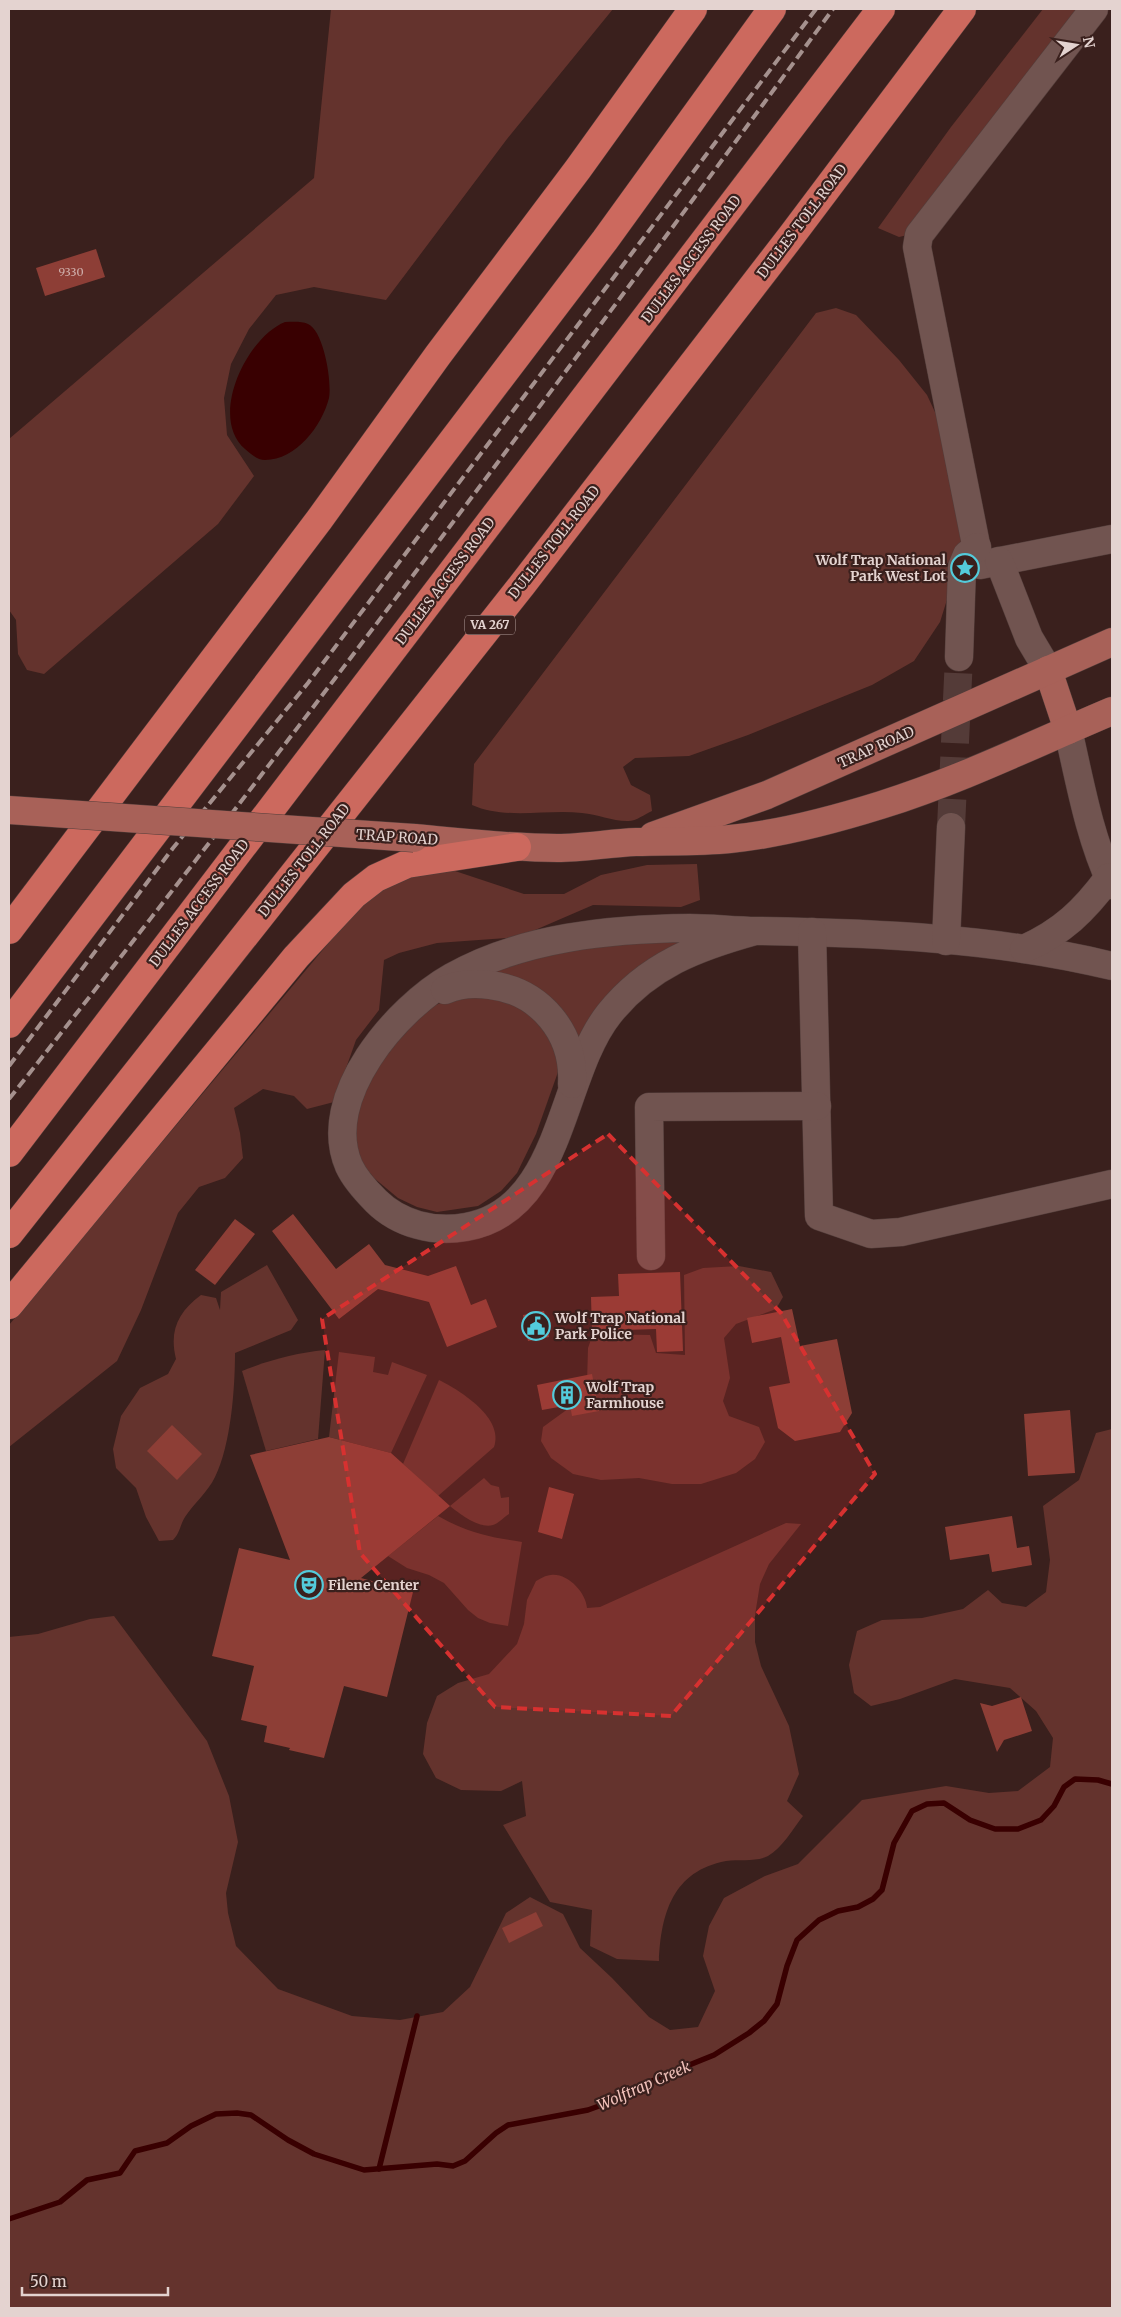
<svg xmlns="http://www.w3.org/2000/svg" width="1121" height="2317" font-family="Merriweather,serif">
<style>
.green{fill:#64332d}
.water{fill:#390001}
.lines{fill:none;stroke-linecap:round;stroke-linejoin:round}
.stream{stroke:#390001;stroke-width:5.5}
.building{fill:#8d3e36}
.minor-tunnel{stroke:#543b38;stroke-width:28;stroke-dasharray:28 14;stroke-linecap:butt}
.minor-casing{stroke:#533e3b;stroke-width:29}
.major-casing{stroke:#533e3b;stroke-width:29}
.highway-casing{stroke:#533e3b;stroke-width:29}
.minor{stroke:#715450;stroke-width:28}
.major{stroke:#a86158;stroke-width:28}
.highway{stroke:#cc695e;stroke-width:28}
.rail{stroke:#a5918e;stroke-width:4;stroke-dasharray:10 5;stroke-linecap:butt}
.major-bridge-casing{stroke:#533e3b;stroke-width:29;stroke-linecap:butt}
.major-bridge{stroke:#a86158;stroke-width:28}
.marked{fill:#d73130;fill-opacity:0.2;stroke:#d73130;stroke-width:4;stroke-dasharray:10 6;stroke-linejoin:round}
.labels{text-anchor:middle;stroke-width:4.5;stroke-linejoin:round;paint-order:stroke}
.number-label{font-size:11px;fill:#ceaeaa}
.shield{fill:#3a201d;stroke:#b19d9a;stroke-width:1}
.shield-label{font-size:12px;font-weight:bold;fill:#e4d3d0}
.street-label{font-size:14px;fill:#e4d3d0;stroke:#3a201d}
.poi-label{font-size:14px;font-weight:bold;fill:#e4d3d0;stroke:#3a201d;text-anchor:start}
.water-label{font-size:15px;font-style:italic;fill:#f1c1ba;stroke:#3a201d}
</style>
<rect width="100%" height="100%" fill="#3a201d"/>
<g class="green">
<path d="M331,9H613L507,139L386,300L314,287L276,295L249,329L231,364L224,398L227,435L254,476L218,524L44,674L27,670L18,654L16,620L9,610V439L314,178Z"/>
<path d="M1043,9H1083L912,234L899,237L878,228L951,127Z"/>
<path d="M836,308L856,315L899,360L927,395L942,427L962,508L961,555L940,622L914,661L872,685L748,735L689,756L635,758L623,767L631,785L650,795L652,811C645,814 635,822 627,821C612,821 597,814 582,813C546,809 506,820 472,805L474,764L816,313Z"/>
<path d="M697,864L700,900L681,907L593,905L519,937L437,943L399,953L384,960L379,1010L356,1040L334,1102L307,1109L294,1096L263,1089L234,1108L240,1133L243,1158L225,1178L199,1187L178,1213L141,1310L117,1361L9,1447V1325L367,897L393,881L440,866L524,894H564L601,875L647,865Z"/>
<path d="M686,940L576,1048L476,973L583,945Z"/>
<path d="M466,994L511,999L547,1029L558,1058V1072L536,1134L517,1173L501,1191L478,1206L437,1212L417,1207L398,1198L374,1178L358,1159L354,1142L360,1097L376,1064L428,1009L448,999Z"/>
<path d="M267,1265L298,1320L291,1330L235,1353C235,1388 231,1445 215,1477C208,1492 194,1503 185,1517C180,1525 180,1533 173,1540L159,1541L146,1517L136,1488L116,1468L113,1449L121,1416L140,1388L168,1374L176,1359C169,1331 178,1312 201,1295L216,1298L220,1310L221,1292Z"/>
<path d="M739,1266L771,1272L783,1297L776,1309L736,1324L724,1338L730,1378L723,1401L729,1416L759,1427L765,1442L755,1459L736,1473L701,1484H672L639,1478L601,1480L573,1474L551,1458L541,1441L543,1427L583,1398L587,1383L588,1348L593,1334L650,1335L656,1353L685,1355L684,1275L703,1268Z"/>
<path d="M325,1350L318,1439L266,1451L242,1371C269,1360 296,1353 325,1350Z"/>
<path d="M339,1352L375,1357L373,1372L388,1375L392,1362L427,1375L391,1453L329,1437Z"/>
<path d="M439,1380C461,1391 504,1418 494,1447L438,1496L403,1464Z"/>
<path d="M1112,1429V2308H9V1637L38,1634L90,1619L114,1616L207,1741L229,1796L238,1842L226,1893L228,1913L236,1946L278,1989L352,2016L400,2020L443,2012L470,1987L506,1913L530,1897L563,1914L580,1948L612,1978L649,2017L670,2030L698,2027L715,1991L703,1956L709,1926L724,1898L765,1876L798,1864L862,1800L946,1786L989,1793L1018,1791L1050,1767L1053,1738L1036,1711L1010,1688L955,1679L900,1699L871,1706L854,1693L849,1665L857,1631L882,1620L922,1618L963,1609L988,1590L1002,1603L1026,1607L1046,1592L1050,1560L1043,1506L1079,1480L1096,1433Z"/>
<path d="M484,1478L491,1485L499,1487L501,1498L509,1497V1514C504,1517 498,1524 493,1525C479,1529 460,1514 450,1506Z"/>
<path d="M438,1516C468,1533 489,1537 522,1542L508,1626L490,1623L478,1618L468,1610L444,1583L429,1575L407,1568L388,1556Z"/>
<path d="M786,1523L801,1524L769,1564L760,1584L755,1615V1642L761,1666L789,1726L799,1774L787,1801L803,1816C793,1829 782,1848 768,1856C756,1862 739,1859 726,1861C673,1871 661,1913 659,1961L617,1959L590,1946L592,1910L550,1902L503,1825L526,1816L522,1781L501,1791L461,1790L436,1778L423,1754L427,1723L437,1696L458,1683L489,1674L517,1644L524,1624L527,1600L536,1581C540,1579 546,1575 551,1575C568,1573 586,1593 587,1608L600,1607Z"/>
</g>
<path class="water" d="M285,322C293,322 301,321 308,324C324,331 332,382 329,398C322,426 296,460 265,460C257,460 251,454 245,449C208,417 247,337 285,322Z"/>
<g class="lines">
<g class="stream">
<path d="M379,2169L417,2016"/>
<path d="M9,2219L60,2202L87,2180L120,2173L135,2151L167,2143L191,2126L216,2114L237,2113L251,2115L288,2140L314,2154L364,2170L437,2164L453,2166L465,2161L496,2133L508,2125L588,2110L618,2099L662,2076L714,2055L749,2033L764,2021L777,2004L787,1966L797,1940L819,1920L838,1911L858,1907L873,1899L882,1890L894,1843L912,1811L927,1804L944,1803L970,1820L995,1829H1018L1041,1820L1054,1806L1064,1787L1075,1779L1098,1780L1112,1784"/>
</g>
</g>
<g class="building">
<path d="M96,249L105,277L45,296L36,268Z"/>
<path d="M293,1214L336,1269L369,1244L385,1265L428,1276L456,1266L471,1305L486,1299L497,1327L447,1347L429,1302L378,1289L339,1319L272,1231Z"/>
<path d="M235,1219L255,1234L215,1285L195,1270Z"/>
<path d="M680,1272L683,1351L657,1352L656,1329L592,1331L591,1297L619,1296L618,1274Z"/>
<path d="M792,1309L800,1346L837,1339L852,1413L840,1432L795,1441L778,1428L769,1387L790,1383L781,1337L752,1343L747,1318Z"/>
<path d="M544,1311L549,1337L528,1341L523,1315Z"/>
<path d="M592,1374L599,1411L572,1416L570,1405L542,1410L537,1385Z"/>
<path d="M1070,1410L1075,1473L1028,1476L1024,1414Z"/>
<path d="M172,1425L202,1454L177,1480L147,1451Z"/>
<path d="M329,1437L391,1453L450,1506L361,1578L413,1592L387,1697L344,1686L324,1758L289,1750L290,1748L264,1742L267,1726L241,1720L254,1666L212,1656L239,1548L290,1560L250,1455Z"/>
<path d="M549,1487L574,1494L562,1539L538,1532Z"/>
<path d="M1012,1516L1017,1548L1029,1546L1032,1565L992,1572L989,1554L950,1560L945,1527Z"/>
<path d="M1021,1697L1032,1731L1004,1740L997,1752L980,1703L992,1706Z"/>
<path d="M536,1912L543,1926L509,1943L502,1928Z"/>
</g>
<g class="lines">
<path class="minor-tunnel" d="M951,827L959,657"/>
<defs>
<g id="minor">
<path d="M1094,9L919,235L917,247L980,565L1112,539"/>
<path d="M999,561L1029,638L1048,670"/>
<path d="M959,657L962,567L967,555L977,547"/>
<path d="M1068,730C1080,782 1089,836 1112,885"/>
<path d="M755,931C697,947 648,965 609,1014C559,1077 563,1210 466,1227C434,1233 399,1224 376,1201C366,1191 355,1179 349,1166C319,1097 397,1008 452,977C523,937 610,929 690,928C712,928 735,931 757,931C876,933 997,938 1112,966"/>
<path d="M812,932L819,1216L871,1234L901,1232L1112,1184"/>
<path d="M946,941L951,827"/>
<path d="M1024,949C1062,932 1084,911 1109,877"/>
<path d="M445,990C458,984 475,983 490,985C540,991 575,1033 572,1084"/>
<path d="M651,1256L649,1107L817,1106"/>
</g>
<g id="major">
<path d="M1048,670L1068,730"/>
<path d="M653,836L767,795L1112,642"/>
<path d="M414,838C461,842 509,848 557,848C584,848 610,843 636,842C668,841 699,842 730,839C781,834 833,820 881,805C961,780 1036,743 1112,711"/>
</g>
<g id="highway">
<path d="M9,930L319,520L438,355L578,169L693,9"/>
<path d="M9,1024L605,240L772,9"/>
<path d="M9,1153L881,9"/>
<path d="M9,1234L522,585L792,235L962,9"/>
<path d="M9,1305L296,957L354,895L376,878L407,864L517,847"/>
</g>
</defs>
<use href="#minor" class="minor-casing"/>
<use href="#major" class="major-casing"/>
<use href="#highway" class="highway-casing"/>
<use href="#minor" class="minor"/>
<use href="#major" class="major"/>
<use href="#highway" class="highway"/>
<g class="rail">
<path d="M9,1066L173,848L308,683L816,9"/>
<path d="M9,1099C292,742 564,376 833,9"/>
</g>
<defs>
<path id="major-bridge" d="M9,810L414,838"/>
</defs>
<use href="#major-bridge" class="major-bridge-casing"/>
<use href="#major-bridge" class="major-bridge"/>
</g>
<path class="marked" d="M608,1134L781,1313L875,1474L671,1716L495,1707L360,1553L322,1319Z"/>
<defs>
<symbol id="sight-ring" viewBox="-11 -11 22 22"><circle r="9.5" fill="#3a201d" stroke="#53cbdb" stroke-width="1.5"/><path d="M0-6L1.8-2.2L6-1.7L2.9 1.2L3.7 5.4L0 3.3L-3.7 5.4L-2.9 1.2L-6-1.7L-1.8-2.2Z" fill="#53cbdb"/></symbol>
<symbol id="civic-ring" viewBox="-11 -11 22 22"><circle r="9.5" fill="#3a201d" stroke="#53cbdb" stroke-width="1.5"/><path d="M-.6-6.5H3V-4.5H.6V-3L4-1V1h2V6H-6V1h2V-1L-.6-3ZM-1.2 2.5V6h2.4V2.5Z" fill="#53cbdb"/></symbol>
<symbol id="building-ring" viewBox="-11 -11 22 22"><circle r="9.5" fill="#3a201d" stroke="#53cbdb" stroke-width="1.5"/><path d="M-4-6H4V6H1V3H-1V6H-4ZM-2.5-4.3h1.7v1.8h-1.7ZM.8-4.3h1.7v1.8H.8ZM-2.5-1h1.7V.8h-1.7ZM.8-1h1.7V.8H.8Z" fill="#53cbdb"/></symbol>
<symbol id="theatre-ring" viewBox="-11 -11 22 22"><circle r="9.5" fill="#3a201d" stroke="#53cbdb" stroke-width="1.5"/><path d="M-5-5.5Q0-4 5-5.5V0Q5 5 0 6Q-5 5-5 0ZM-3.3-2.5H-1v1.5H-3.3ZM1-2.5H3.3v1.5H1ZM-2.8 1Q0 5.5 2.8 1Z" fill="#53cbdb"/></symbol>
</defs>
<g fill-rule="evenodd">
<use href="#sight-ring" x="949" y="552" width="32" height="32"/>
<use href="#civic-ring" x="520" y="1310" width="32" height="32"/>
<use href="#building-ring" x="551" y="1379" width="32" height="32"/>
<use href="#theatre-ring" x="293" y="1569" width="32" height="32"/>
</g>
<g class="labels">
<g class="number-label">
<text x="71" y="276">9330</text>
</g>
<rect class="shield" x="465" y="615.5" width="50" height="19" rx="4"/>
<g class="shield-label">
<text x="490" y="629">VA 267</text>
</g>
<g class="street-label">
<text transform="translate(802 221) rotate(-53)" y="5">DULLES TOLL ROAD</text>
<text transform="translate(691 259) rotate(-53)" y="5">DULLES ACCESS ROAD</text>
<text transform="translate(554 542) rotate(-52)" y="5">DULLES TOLL ROAD</text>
<text transform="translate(445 581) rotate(-53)" y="5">DULLES ACCESS ROAD</text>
<text transform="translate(876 747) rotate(-24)" y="5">TRAP ROAD</text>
<text transform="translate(397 837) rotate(4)" y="5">TRAP ROAD</text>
<text transform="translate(304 860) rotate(-52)" y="5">DULLES TOLL ROAD</text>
<text transform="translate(199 903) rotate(-53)" y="5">DULLES ACCESS ROAD</text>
</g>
<g class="poi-label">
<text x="946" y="565" text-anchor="end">Wolf Trap National<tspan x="946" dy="16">Park West Lot</tspan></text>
<text x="555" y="1323">Wolf Trap National<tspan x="555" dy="16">Park Police</tspan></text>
<text x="586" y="1392">Wolf Trap<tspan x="586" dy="16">Farmhouse</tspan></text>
<text x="328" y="1590">Filene Center</text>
</g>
<g class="water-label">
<text transform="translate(644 2086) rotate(-24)" y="5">Wolftrap Creek</text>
</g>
</g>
<rect width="1121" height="2317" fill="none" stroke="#e4d3d0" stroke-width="20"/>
<g transform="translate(1076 45) rotate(78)" stroke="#3a201d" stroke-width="4" paint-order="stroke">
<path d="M0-4L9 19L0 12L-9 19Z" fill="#e4d3d0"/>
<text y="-8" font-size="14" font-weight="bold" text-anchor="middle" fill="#e4d3d0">N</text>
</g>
<path d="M22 2287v8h146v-8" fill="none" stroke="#e4d3d0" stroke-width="2.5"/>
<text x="30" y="2287" font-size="15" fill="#e4d3d0" stroke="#3a201d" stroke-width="4" paint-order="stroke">50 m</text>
</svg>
